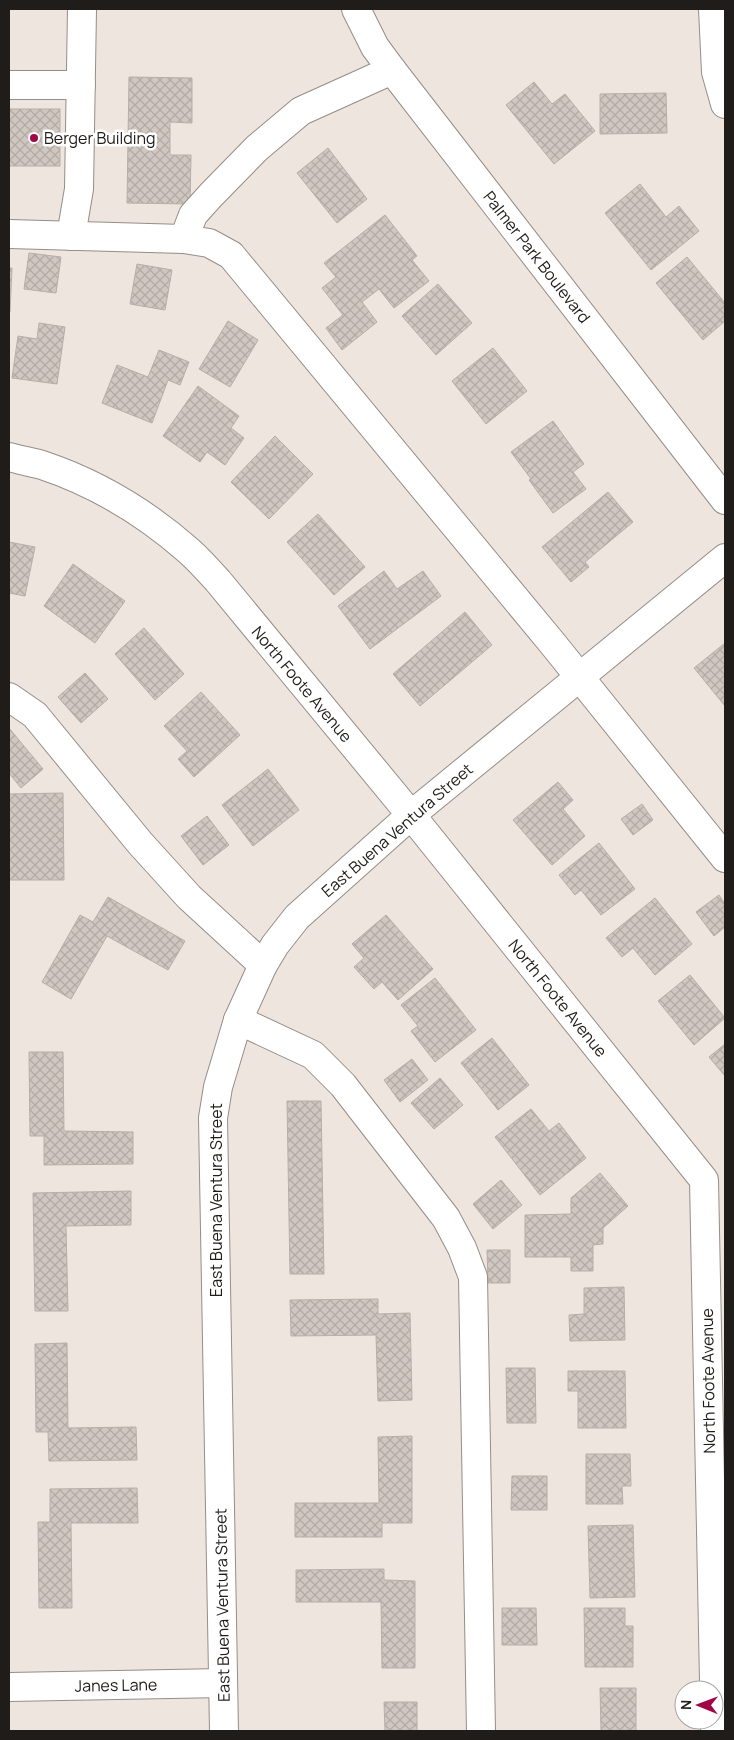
<svg xmlns="http://www.w3.org/2000/svg" width="734" height="1740" font-family="Manrope,sans-serif">
<style>
.building{fill:url(#building-cross-hatch);stroke:#b7aea8}
.lines{fill:none;stroke-linecap:round;stroke-linejoin:round}
.minor-casing{stroke:#968d87;stroke-width:30}
.major-casing{stroke:#968d87;stroke-width:30}
.minor{stroke:#fff;stroke-width:28}
.major{stroke:#fff;stroke-width:28}
.poi-dot{fill:#a10745;stroke:#fff;stroke-width:2}
.labels{text-anchor:middle;stroke-width:5;stroke-linejoin:round;paint-order:stroke}
.poi-label{font-size:16px;fill:#1f1c19;stroke:#fff;text-anchor:start}
.street-label{font-size:16px;fill:#1f1c19;stroke:#fff}
</style>
<defs>
<pattern id="building-cross-hatch" width="8" height="8" patternUnits="userSpaceOnUse" patternTransform="scale(1.25)"><rect width="8" height="8" fill="#d0c7c0"/><path d="M0 0l8 8M0 8l8-8" fill="none" stroke="#b2aaa4"/></pattern>
</defs>
<rect width="100%" height="100%" fill="#eee5de"/>
<g class="building">
<path d="M129,77L192,78V123L170,122V155H191L190,204L127,203Z"/>
<path d="M534,82L552,104L565,94L595,131L554,164L506,105Z"/>
<path d="M666,93L667,133L600,134V94Z"/>
<rect x="9" y="109" width="51" height="57"/>
<path d="M328,148L367,199L337,223L297,173Z"/>
<path d="M640,184L666,217L679,206L699,231L651,270L605,213Z"/>
<path d="M385,215L417,256L412,260L429,281L394,308L379,289L362,302L377,322L342,350L326,328L343,315L322,288L336,277L324,263Z"/>
<path d="M29,253L61,257L56,293L24,289Z"/>
<path d="M687,257L725,303V321L703,340L656,283Z"/>
<path d="M137,264L172,270L165,310L130,304Z"/>
<path d="M9,268H12L10,312H9Z"/>
<path d="M438,284L472,323L436,355L402,316Z"/>
<path d="M228,321L258,340L230,387L199,369Z"/>
<path d="M39,323L65,327L57,384L12,378L18,336L37,339Z"/>
<path d="M493,348L527,391L486,424L452,381Z"/>
<path d="M159,350L189,362L180,385L168,380L152,423L102,403L117,365L148,377Z"/>
<path d="M198,386L239,416L231,428L244,438L225,465L207,452L200,462L163,436Z"/>
<path d="M553,421L584,464L573,472L586,489L553,513L529,480L531,479L511,452Z"/>
<path d="M275,436L313,474L269,519L231,482Z"/>
<path d="M608,492L633,522L585,562L589,567L571,582L542,547Z"/>
<path d="M318,514L365,567L334,595L287,542Z"/>
<path d="M9,542L35,547L25,596L9,593Z"/>
<path d="M73,564L125,601L95,643L44,606Z"/>
<path d="M384,571L397,589L423,571L441,596L370,649L338,606Z"/>
<path d="M465,612L492,645L420,706L393,674Z"/>
<path d="M144,628L184,674L155,700L115,654Z"/>
<path d="M725,643V706L694,668Z"/>
<path d="M85,673L108,699L81,723L58,697Z"/>
<path d="M201,692L240,735L194,777L178,759L187,751L164,726Z"/>
<path d="M9,728L43,769L21,788L9,773Z"/>
<path d="M268,769L299,810L253,846L222,805Z"/>
<path d="M558,782L573,800L563,809L585,836L552,865L513,820Z"/>
<path d="M63,793L64,880H9V794Z"/>
<path d="M642,804L653,820L633,835L621,819Z"/>
<path d="M207,816L229,845L203,865L181,836Z"/>
<path d="M599,843L635,889L601,915L581,890L575,895L559,875Z"/>
<path d="M719,895L725,904V927L714,936L696,912Z"/>
<path d="M108,897L185,941L168,970L107,936L71,999L42,982L80,915L93,922Z"/>
<path d="M655,898L692,944L655,975L633,948L622,957L606,938Z"/>
<path d="M386,915L433,969L398,1000L382,982L374,989L354,967L364,958L352,944Z"/>
<path d="M690,975L725,1018L694,1045L658,1001Z"/>
<path d="M435,978L476,1030L435,1062L411,1031L418,1026L401,1005Z"/>
<path d="M492,1038L529,1085L498,1110L461,1063Z"/>
<path d="M725,1044V1076L709,1057Z"/>
<path d="M29,1052H63L64,1131L133,1132V1164L44,1165V1136H30Z"/>
<path d="M412,1059L428,1080L400,1102L384,1080Z"/>
<path d="M440,1078L463,1105L434,1129L411,1103Z"/>
<path d="M287,1101H321L324,1274H290Z"/>
<path d="M531,1109L549,1131L559,1123L586,1158L540,1195L495,1137Z"/>
<path d="M600,1173L628,1206L603,1228V1244L593,1245V1271H571V1257H525V1215L571,1214V1198Z"/>
<path d="M501,1180L522,1205L493,1229L473,1204Z"/>
<path d="M131,1191V1225L66,1226L68,1311H35L33,1193Z"/>
<path d="M487,1250H510V1283H488Z"/>
<path d="M624,1287L625,1340L570,1341L569,1315L584,1314V1288Z"/>
<path d="M378,1299V1314L410,1313L412,1400L378,1401L376,1335L291,1336L290,1300Z"/>
<path d="M67,1343L68,1428L136,1427L137,1460L49,1461L48,1432H36L35,1344Z"/>
<path d="M506,1368H535L536,1423H507Z"/>
<path d="M568,1371H625L626,1428H578V1391H568Z"/>
<path d="M412,1436V1523H382V1537H295V1503H379L378,1437Z"/>
<path d="M586,1454H630L631,1486H622L623,1504H586Z"/>
<path d="M512,1476H547V1510H511Z"/>
<path d="M137,1488L138,1523H71L72,1608H39L38,1522H50V1489Z"/>
<path d="M633,1525L635,1597L590,1598L588,1526Z"/>
<path d="M384,1569V1580L415,1581V1668H382L381,1602H296V1570Z"/>
<path d="M502,1608H536L537,1645H502Z"/>
<path d="M584,1608H625V1626H633V1667H585Z"/>
<path d="M600,1688H636V1731H601Z"/>
<path d="M384,1702H417V1731H385Z"/>
</g>
<g class="lines">
<defs>
<g id="minor">
<path d="M713,9L716,72L725,104"/>
<path d="M9,85H81"/>
<path d="M9,234L184,239L209,243L231,255L553,644L725,858"/>
<path d="M71,236L79,189L82,9"/>
<path d="M184,239L193,215L211,195L257,148L301,111L392,70"/>
<path d="M9,457C20,460 31,462 42,465C96,483 147,514 189,551C199,560 209,571 218,581L411,815L704,1180L715,1731"/>
<path d="M9,697L35,715L140,843L189,897L263,965"/>
<path d="M238,1020L313,1055L343,1085L446,1218L462,1248L473,1277L481,1731"/>
<path d="M9,1687L223,1683"/>
<path d="M224,1731L213,1118L218,1087L238,1020L263,965L275,945L297,917L411,815L725,558"/>
</g>
<path id="major" d="M356,9L375,47L392,70L725,500"/>
</defs>
<use href="#minor" class="minor-casing"/>
<use href="#major" class="major-casing"/>
<use href="#minor" class="minor"/>
<use href="#major" class="major"/>
</g>
<circle class="poi-dot" cx="34" cy="138" r="5"/>
<g class="labels">
<g class="poi-label">
<text x="44" y="144">Berger Building</text>
</g>
<g class="street-label">
<text transform="translate(537 257) rotate(52)" y="6">Palmer Park Boulevard</text>
<text transform="translate(302 684) rotate(50)" y="6">North Foote Avenue</text>
<text transform="translate(397 830) rotate(-41)" y="6">East Buena Ventura Street</text>
<text transform="translate(558 998) rotate(51)" y="6">North Foote Avenue</text>
<text transform="translate(216 1200) rotate(-90)" y="6">East Buena Ventura Street</text>
<text transform="translate(708 1381) rotate(-91)" y="6">North Foote Avenue</text>
<text transform="translate(222 1605) rotate(-91)" y="6">East Buena Ventura Street</text>
<text transform="translate(116 1685) rotate(-1)" y="6">Janes Lane</text>
</g>
</g>
<rect width="734" height="1740" fill="none" stroke="#1f1c19" stroke-width="20"/>
<g transform="translate(699 1705) rotate(271)"><circle r="24" fill="#ffffff" stroke="#a5a4a3"/>
<path d="M0-4L9 19L0 12L-9 19Z" fill="#a10745"/>
<text y="-8" font-size="14" font-weight="bold" text-anchor="middle" fill="#1f1c19">N</text>
</g>
</svg>
